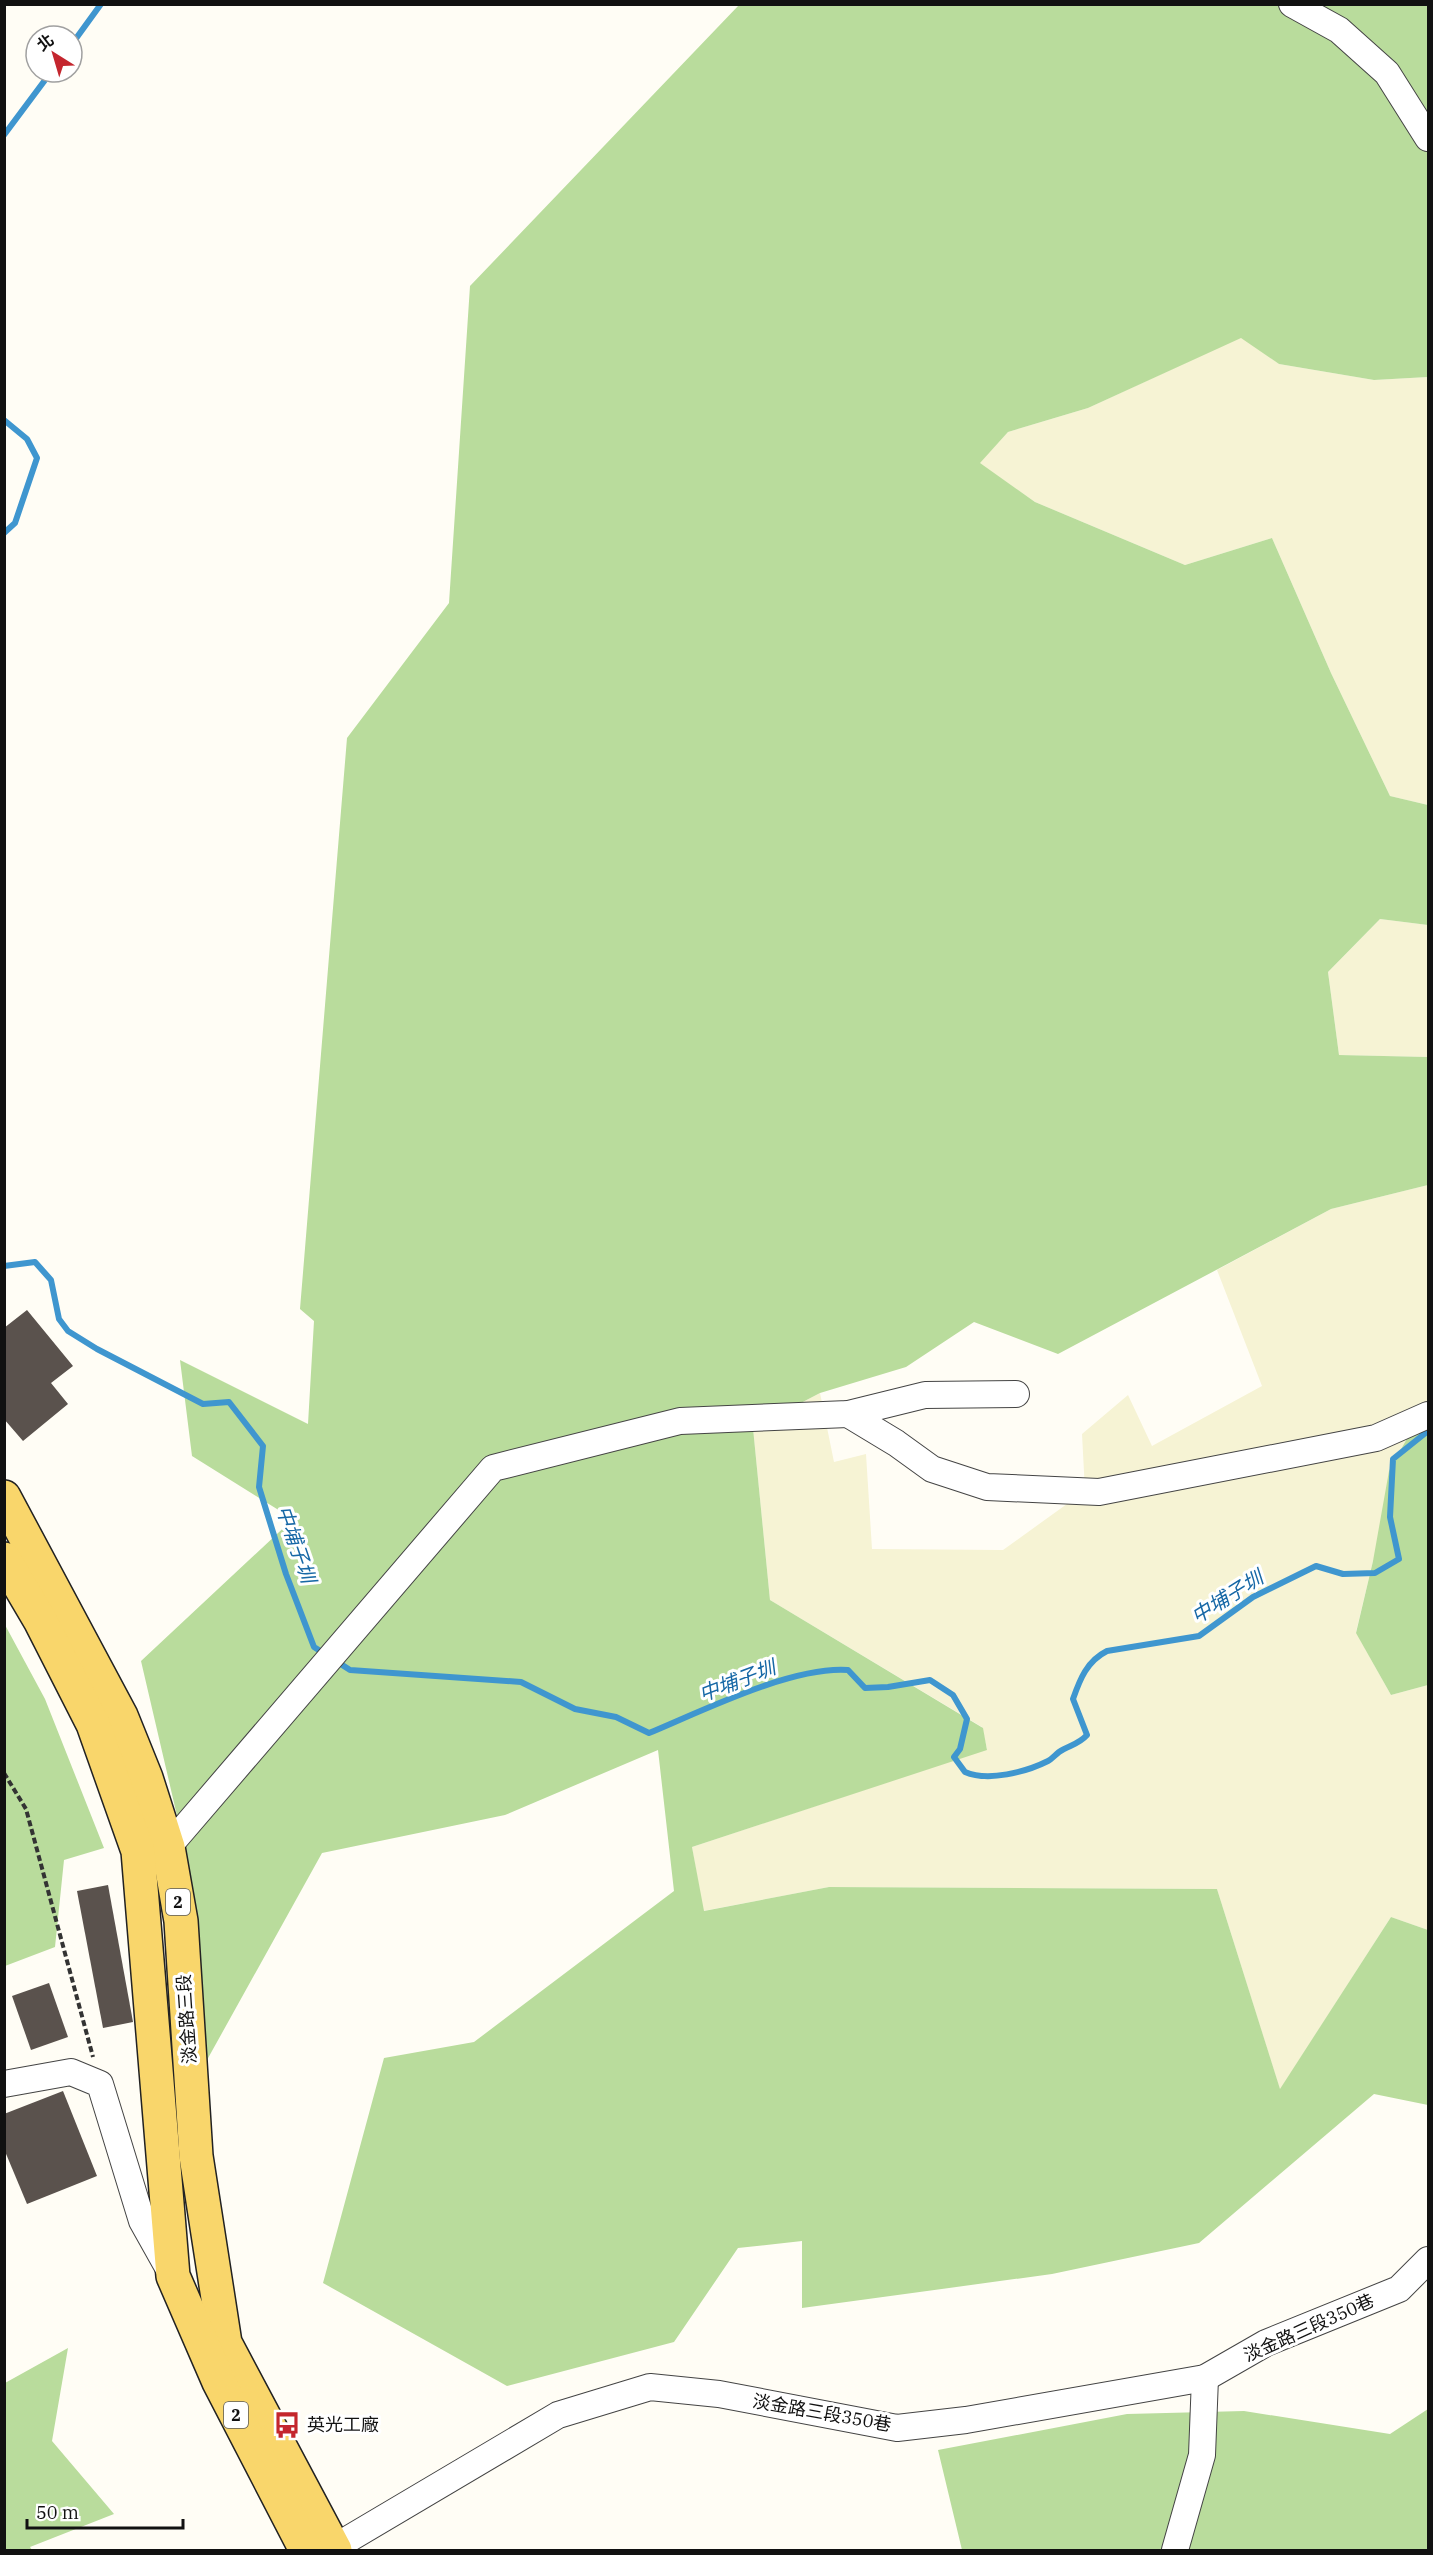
<svg xmlns="http://www.w3.org/2000/svg" width="1433" height="2555" font-family="'IBM Plex Serif','Noto Sans TC',serif">
<style>
.farmland{fill:#f6f3d4}
.forest{fill:#b9dc9c}
.lines{fill:none;stroke-linecap:round;stroke-linejoin:round}
.stream{stroke:#3f96cf;stroke-width:6}
.building{fill:#5a524d}
.minor-casing{stroke:#444;stroke-width:28}
.major-casing{stroke:#222;stroke-width:36}
.path{stroke:#333;stroke-width:4;stroke-dasharray:6 3;stroke-linecap:butt}
.minor{stroke:#fff;stroke-width:26}
.major{stroke:#f9d66b;stroke-width:33}
.labels{text-anchor:middle;stroke-width:6;stroke-linejoin:round;paint-order:stroke}
.shield{fill:#fff;stroke:#585858;stroke-width:1.5}
.shield-label{font-size:16px;font-weight:bold;fill:#111}
.street-label{font-size:18px;fill:#111;stroke:#fff}
.poi-label{font-size:18px;fill:#111;stroke:#fff;text-anchor:start}
.water-label{font-size:20px;font-style:italic;fill:#1768a6;stroke:#fff}
</style>
<rect width="100%" height="100%" fill="#fffdf5"/>
<g class="farmland">
<path d="M1241,337L1279,364L1374,380L1428,377V805L1390,796L1331,673L1272,538L1185,565L1035,502L979,463L1008,432L1088,408Z"/>
<path d="M1380,919L1428,925V1057L1339,1055L1328,972Z"/>
<path d="M1428,1185V1409L1373,1561L1356,1632L1391,1695L1428,1685V1930L1391,1917L1280,2090L1217,1889L829,1887L703,1911L692,1847L987,1749L982,1727L770,1600L753,1428L820,1393L834,1462L866,1454L872,1549L1003,1550L1085,1491L1082,1434L1128,1395L1152,1446L1262,1386L1217,1270L1331,1209Z"/>
</g>
<g class="forest">
<path d="M739,5H1428V377L1374,380L1279,364L1241,338L1088,408L1008,432L980,463L1035,502L1185,565L1272,538L1331,673L1390,796L1428,805V925L1380,919L1328,972L1339,1055L1428,1057V1185L1331,1209L1058,1354L974,1322L906,1367L820,1393L753,1428L770,1600L983,1728L987,1750L692,1847L704,1911L829,1887L1217,1889L1280,2089L1391,1917L1428,1930V2105L1374,2094L1199,2243L1052,2274L802,2308V2241L738,2248L674,2342L507,2386L323,2283L384,2058L474,2042L674,1891L658,1750L505,1815L322,1853L207,2060L185,1850L141,1661L293,1519L192,1456L180,1360L308,1424L314,1321L300,1309L347,738L449,603L470,286Z"/>
<path d="M1428,1409V1685L1391,1695L1356,1633L1373,1561L1389,1471L1419,1417Z"/>
<path d="M4,1623L45,1699L104,1848L64,1860L55,1947L5,1966Z"/>
<path d="M68,2348L52,2441L114,2514L30,2547L32,2550H5V2383Z"/>
<path d="M1428,2409V2550H962L938,2450L1127,2414L1244,2411L1390,2434Z"/>
</g>
<g class="lines">
<g class="stream">
<path d="M72,44L101,4"/>
<path d="M4,135L51,72"/>
<path d="M4,420L27,439L37,458L15,523L4,533"/>
<path d="M4,1266L35,1262L51,1280L59,1319L68,1331L97,1349L203,1404L229,1402L263,1446L259,1487L286,1574L314,1647L325,1654"/>
<path d="M336,1661L350,1670L521,1682L575,1709L616,1717L649,1733C702,1711 792,1666 848,1670L865,1688L888,1687L930,1680L953,1695L967,1719L960,1749L954,1757L965,1772C988,1782 1026,1772 1048,1761C1052,1759 1055,1755 1059,1752C1069,1745 1078,1745 1087,1735L1073,1699C1080,1679 1087,1661 1107,1651L1199,1636L1253,1597L1316,1566L1343,1574L1375,1573L1399,1559L1390,1517L1393,1459L1428,1431"/>
</g>
</g>
<g class="building">
<path d="M27,1310L73,1366L51,1383L68,1404L23,1441L4,1419V1328Z"/>
<path d="M108,1885L133,2022L103,2028L77,1891Z"/>
<path d="M49,1983L68,2037L31,2050L12,1996Z"/>
<path d="M63,2091L97,2176L27,2204L4,2149V2114Z"/>
</g>
<g class="lines">
<defs>
<g id="minor">
<path d="M1292,4L1339,30L1387,73L1428,138"/>
<path d="M848,1414L896,1443L932,1469L987,1487L1099,1492L1376,1438L1428,1415"/>
<path d="M153,1849L168,1847L493,1468L680,1421L848,1414L925,1395L1016,1394"/>
<path d="M4,2084L71,2072L100,2084L142,2221L170,2271"/>
<path d="M330,2550L558,2415L650,2387L719,2394L897,2428L966,2420L1205,2378L1266,2343L1399,2289L1428,2260"/>
<path d="M1175,2550L1202,2455L1205,2378"/>
</g>
<g id="major">
<path d="M4,1497L121,1716L146,1778L168,1847L181,1921L196,2156L225,2343L335,2550"/>
<path d="M4,1559L40,1620L93,1724L138,1851L173,2276L219,2382L306,2550"/>
</g>
</defs>
<use href="#minor" class="minor-casing"/>
<use href="#major" class="major-casing"/>
<path class="path" d="M4,1773L26,1809L93,2057"/>
<use href="#minor" class="minor"/>
<use href="#major" class="major"/>
</g>
<defs>
<symbol id="bus-bare" viewBox="-9 -9 18 18"><path d="M-5-6H5V4H4V6H2V4H-2V6H-4V4H-5ZM-3.5-4V0h7V-4ZM-3.5 1.2v1.5H-2V1.2ZM2 1.2v1.5H3.5V1.2Z" fill="#c4262e" stroke="#fff" stroke-width="2.5" paint-order="stroke"/></symbol>
</defs>
<g fill-rule="evenodd">
<use href="#bus-bare" x="268" y="2406" width="38" height="38"/>
</g>
<g class="labels">
<g class="shield">
<rect x="166" y="1889" width="24" height="26" rx="4.5"/>
<rect x="224" y="2402" width="24" height="26" rx="4.5"/>
</g>
<g class="shield-label">
<text x="178" y="1908">2</text>
<text x="236" y="2421">2</text>
</g>
<g class="street-label">
<text transform="translate(187 2019) rotate(-94)" y="6">淡金路三段</text>
<text transform="translate(1309 2328) rotate(-24)" y="6">淡金路三段350巷</text>
<text transform="translate(822 2413) rotate(10)" y="6">淡金路三段350巷</text>
</g>
<g class="poi-label">
<text x="307" y="2431">英光工廠</text>
</g>
<g class="water-label">
<text transform="translate(296 1544) rotate(71)" y="7">中埔子圳</text>
<text transform="translate(1227 1597) rotate(-32)" y="7">中埔子圳</text>
<text transform="translate(737 1681) rotate(-21)" y="7">中埔子圳</text>
</g>
</g>
<rect width="1433" height="2555" fill="none" stroke="#111111" stroke-width="12"/>
<g transform="translate(54 54) rotate(323)"><circle r="28" fill="#ffffff" stroke="#a0a0a0" stroke-width="1.5"/>
<path d="M0-4.5L10 22L0 15L-10 22Z" fill="#c4262e"/>
<text y="-9" font-size="16" font-weight="bold" text-anchor="middle" fill="#111111">北</text>
</g>
<path d="M27 2519v9h156v-9" fill="none" stroke="#111111" stroke-width="3"/>
<text x="36" y="2519" font-size="18" fill="#111111" stroke="#ffffff" stroke-width="4.5" paint-order="stroke">50 m</text>
</svg>
